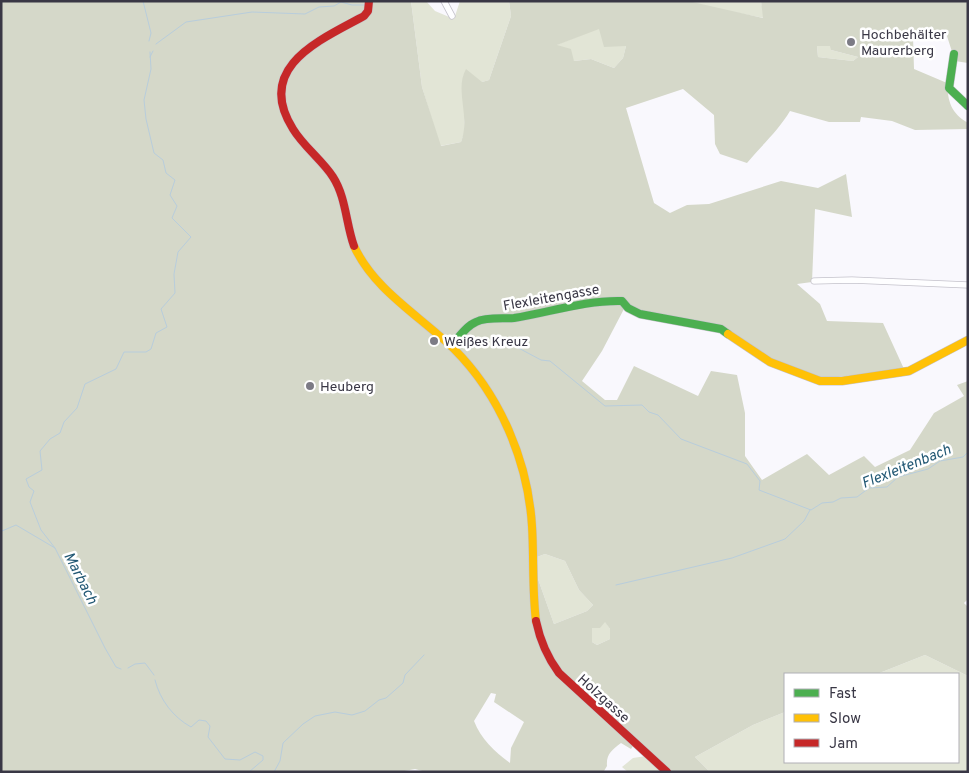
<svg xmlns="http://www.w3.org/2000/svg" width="969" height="773" font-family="Overpass,sans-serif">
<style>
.green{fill:#e2e5d6}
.forest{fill:#d5d8c9;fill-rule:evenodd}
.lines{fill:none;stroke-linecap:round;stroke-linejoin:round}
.stream{stroke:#b8cddc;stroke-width:1}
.street-casing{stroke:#c4c2cb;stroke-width:7}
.fast-casing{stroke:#c4c2cb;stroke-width:9}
.slow-casing{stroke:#c4c2cb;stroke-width:9}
.jam-casing{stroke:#c4c2cb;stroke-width:9}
.street{stroke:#fefeff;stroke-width:5.5}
.fast{stroke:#4caf50;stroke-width:8}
.slow{stroke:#ffc107;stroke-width:8}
.jam{stroke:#c62828;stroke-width:8}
.poi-dot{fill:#7c7b85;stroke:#fff;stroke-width:2}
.labels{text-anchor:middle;stroke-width:5;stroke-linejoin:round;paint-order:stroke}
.poi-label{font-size:14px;fill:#393745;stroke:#fff;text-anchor:start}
.street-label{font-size:14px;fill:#393745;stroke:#fff}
.water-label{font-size:15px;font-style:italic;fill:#225874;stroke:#fff}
</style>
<rect width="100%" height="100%" fill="#f9f8fd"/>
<g class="green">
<path d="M411,1H426L435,11L454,19L460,1H509L511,16L489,80L482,82L464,114L465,131L461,142L440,146L422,87Z"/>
<path d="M688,1H761L764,18L697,5Z"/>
<path d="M599,28L626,46L623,58L614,68L591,59L574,61L556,45Z"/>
<path d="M817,46H831V50L858,57L853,61L818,57Z"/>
<path d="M545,554L565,561L579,590L593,605L587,611L554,624L538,579L537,557Z"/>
<path d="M605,621L610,629V639L597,645L592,642V628Z"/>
<path d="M925,655L968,676V772H710L695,757L753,725L785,712V762H958V674H877Z"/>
<path d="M646,756L661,772H628L622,767L633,758Z"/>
</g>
<path class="forest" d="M1,1H411L422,87L441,146L461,142C471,116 454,91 466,69L482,82L489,80L511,16L509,1H688L763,18L761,1H968V63L955,61L946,33L913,37L914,69L947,83C948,102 951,113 968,123L967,129L915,130L892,121L861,117L860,122H829L790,111C778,131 762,145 747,163L720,154L715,144L714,115L683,89L626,108L654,203L670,213L687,205L709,204L781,181L818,188L846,174L852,217L815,209L812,282L797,284L820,304L827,321L883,323L904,369L822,379L765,356L722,328L625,307L602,351L582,381L605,400H617L634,366L698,396L711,371L737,375L745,413V456L762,480L807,454L829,475L864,456L875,467L910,450L934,413L964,396L957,385L968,381V599L964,603L968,607V676L925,655L877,674H785V712L753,725L695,757L710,772H671L624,735L633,746L631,749L621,743C612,750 606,754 607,766L604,771L596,772H426L415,769L399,772H1ZM599,29L604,47L626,46L623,58L614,68L591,59L574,61L571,49L557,45ZM817,46H830L831,50L858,57L853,61L818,57ZM545,554L565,561L579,590L593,605L587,611L554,624L538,579L537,557ZM605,622L610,629V639L597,645L592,642V628H600ZM491,693L496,694L494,702L524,722L511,748L510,763C494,751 481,739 474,721Z"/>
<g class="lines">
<g class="stream">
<path d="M143,1L151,33L149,41"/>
<path d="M156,44L186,22L252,12L305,14L319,7L334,6L341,2L352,5H364"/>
<path d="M150,57L153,51"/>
<path d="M496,336L541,360L550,361L605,406L642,405L649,412L658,415L681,439L747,464L760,481L759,490L811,510L822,503L833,502L841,498L857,497L869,488L887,487L898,477L928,469L940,461L963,457L968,452"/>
<path d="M1,529L2,531L16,525L55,548L105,648L116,667L121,669"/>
<path d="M55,548L41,530L30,502L34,491L29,487L26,479L42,470L40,451L50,439L60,433L64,422L77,408L85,384L116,369L124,352H146L151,349L156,333L167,327L161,309L175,293L174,274L178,252L191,237L172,218L177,206L170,195L175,180L166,173L163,160L154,153L146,119L144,100L151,69L150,52"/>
<path d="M616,585L732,558L785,539L804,521L810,510"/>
<path d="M128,668L135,664L145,663L154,675"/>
<path d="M155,680C160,700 173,717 191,727L199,720L206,721L210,726L208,737L225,759L240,760L255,752L263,756V760L249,772"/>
<path d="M274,772L280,761L283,743L303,724L315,716L335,712L352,715L365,711L379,700L386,698L403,683L405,675L424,655"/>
</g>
<defs>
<g id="street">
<path d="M444,1L452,16"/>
<path d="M814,281L852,280L968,285"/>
</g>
<g id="fast">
<path d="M954,54L949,88L968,106"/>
<path d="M451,346C458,338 466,326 476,322C486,317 503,319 514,318C551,312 585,300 622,301L628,308L640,314L721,329L728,334"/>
</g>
<g id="slow">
<path d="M354,246C374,290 420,316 454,349C500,395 528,461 532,526C534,557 532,589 536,621"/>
<path d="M728,334L770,362L820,381H842L909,371L968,340"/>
</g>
<g id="jam">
<path d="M354,246C346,224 346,197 333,177C322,160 304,147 293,129C254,67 320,40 364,16L368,11L369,1"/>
<path d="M536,621C540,640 547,657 559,673L667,772"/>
</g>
</defs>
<use href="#street" class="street-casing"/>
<use href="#fast" class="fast-casing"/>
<use href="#slow" class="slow-casing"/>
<use href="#jam" class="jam-casing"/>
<use href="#street" class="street"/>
<use href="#fast" class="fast"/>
<use href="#slow" class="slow"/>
<use href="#jam" class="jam"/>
</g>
<g class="poi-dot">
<circle cx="851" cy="42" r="5"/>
<circle cx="434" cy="341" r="5"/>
<circle cx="310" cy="386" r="5"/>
</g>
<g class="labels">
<g class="poi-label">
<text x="861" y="39">Hochbehälter<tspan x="861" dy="16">Maurerberg</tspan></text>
<text x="444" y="346">Weißes Kreuz</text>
<text x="320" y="391">Heuberg</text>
</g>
<g class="street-label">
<text transform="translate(551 297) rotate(-10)" y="5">Flexleitengasse</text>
<text transform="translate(604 698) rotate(42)" y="5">Holzgasse</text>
</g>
<g class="water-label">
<text transform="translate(906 466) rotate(-22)" y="5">Flexleitenbach</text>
<text transform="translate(81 578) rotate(63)" y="5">Marbach</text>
</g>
</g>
<rect width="969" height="773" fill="none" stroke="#393745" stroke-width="5"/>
<rect x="784" y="673" width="175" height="90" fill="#ffffff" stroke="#b0afb5"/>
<rect x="794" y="689" width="25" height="8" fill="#4caf50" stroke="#b0afb5"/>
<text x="829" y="698" font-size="15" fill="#393745">Fast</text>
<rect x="794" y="714" width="25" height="8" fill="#ffc107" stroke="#b0afb5"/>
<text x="829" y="723" font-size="15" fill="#393745">Slow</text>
<rect x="794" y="739" width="25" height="8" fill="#c62828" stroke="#b0afb5"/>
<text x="829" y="748" font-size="15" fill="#393745">Jam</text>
</svg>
